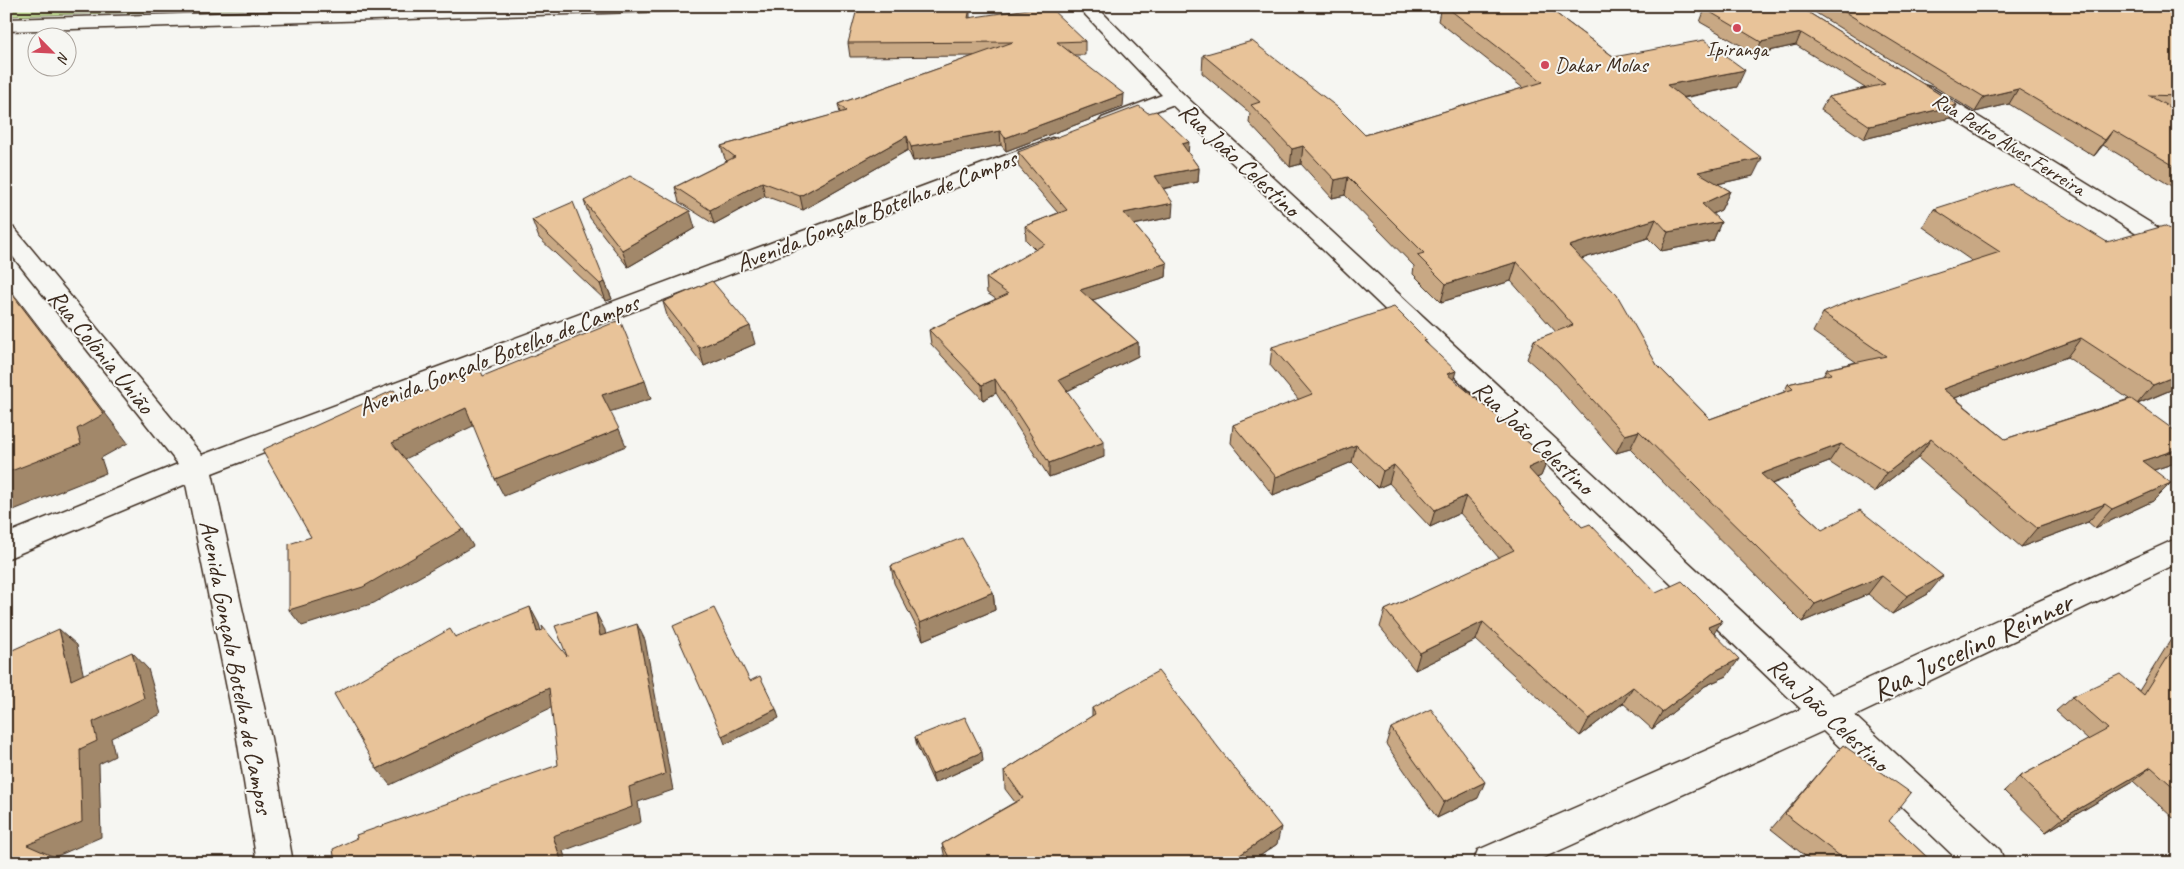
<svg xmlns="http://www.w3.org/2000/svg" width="2184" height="869" font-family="Caveat,sans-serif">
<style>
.green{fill:#c6e39b;stroke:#80865c}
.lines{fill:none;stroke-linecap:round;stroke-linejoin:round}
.minor-casing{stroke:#3b2a1e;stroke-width:3}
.tertiary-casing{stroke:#3b2a1e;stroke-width:3}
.secondary-casing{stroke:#3b2a1e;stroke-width:3}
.minor{fill:#f6f6f2;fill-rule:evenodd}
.tertiary{fill:#f6f6f2;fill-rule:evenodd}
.secondary{fill:#f6f6f2;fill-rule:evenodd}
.wall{fill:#c8a884;stroke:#3b2a1e;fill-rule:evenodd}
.shaded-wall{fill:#a2886b;stroke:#3b2a1e}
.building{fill:#e8c399;stroke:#3b2a1e}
.poi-dot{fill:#d1495b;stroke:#f6f6f2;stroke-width:2}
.labels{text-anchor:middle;stroke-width:4;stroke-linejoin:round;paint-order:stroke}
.far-poi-label{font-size:21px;fill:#3b2a1e;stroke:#f6f6f2}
.far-street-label{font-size:21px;fill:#3b2a1e;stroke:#f6f6f2}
.street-label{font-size:25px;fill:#3b2a1e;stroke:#f6f6f2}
.near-street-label{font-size:30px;fill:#3b2a1e;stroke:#f6f6f2}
</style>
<rect width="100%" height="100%" fill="#f6f6f2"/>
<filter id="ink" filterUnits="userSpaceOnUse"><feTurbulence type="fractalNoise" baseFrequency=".02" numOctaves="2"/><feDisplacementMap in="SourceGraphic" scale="10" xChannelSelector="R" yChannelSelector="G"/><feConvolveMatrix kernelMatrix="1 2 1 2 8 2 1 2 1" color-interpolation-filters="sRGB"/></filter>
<g filter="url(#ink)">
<path class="green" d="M6,6H350L6,16Z"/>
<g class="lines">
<defs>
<g id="minor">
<path d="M1923,85L1930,87L2178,240V257L2170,255L1916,95L1913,91L1916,87Z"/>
<path d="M1175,91L1182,93L1832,695L2178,538V563L1855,716L2000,850L2005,863H1961L1823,731L1532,863H1473L1478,850L1801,709L1168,101L1165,97L1168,93Z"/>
</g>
<g id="tertiary">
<path d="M1077,6H1096L1182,93L1185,97L1182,101L1116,126L1109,128L1102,126L1099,122L1102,118L1162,95Z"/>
<path d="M1052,138L1059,140L1063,144L1059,148L212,473L271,738L293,863H257L237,738L186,484L6,559V534L178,464L6,248V226L14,228L202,455Z"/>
</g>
<path id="secondary" d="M470,6H679L676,10L670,11L6,31V19Z"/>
</defs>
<use href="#minor" class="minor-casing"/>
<use href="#tertiary" class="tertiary-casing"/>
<use href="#secondary" class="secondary-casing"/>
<use href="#minor" class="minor"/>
<use href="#tertiary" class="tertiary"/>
<use href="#secondary" class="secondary"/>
</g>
<g class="wall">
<path d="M1441,6H1546L1614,57L1737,87L1684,98L1753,176L1718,184L1730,191L1721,210L1712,214L1721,222L1713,241L1661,251L1648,238L1581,259L1657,365L1710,419L1784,392L1788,384L1823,376L1827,369L1856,362L1813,332L1823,313L1972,261L1923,227L1934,209L2107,242L2178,234V387L2138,404L2175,463L2154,470L2153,501L2095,528L2088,522L2021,547L1918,458L1874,492L1829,462L1772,484L1822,530L1928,594L1892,614L1868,594L1802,622L1630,449L1616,453L1552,381L1527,359L1534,340L1556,332L1511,281L1441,302L1413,274L1414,266L1345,195L1332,198L1301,164L1290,167L1249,123L1250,113L1202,73L1203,55L1365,135L1523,88L1438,21ZM2067,357L2129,399L2005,439L1955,398Z"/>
<path d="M1798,6L1957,105L1950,118L1864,139L1821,110L1828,97L1865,88L1796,45L1756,54L1700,22L1705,9Z"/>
<path d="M1809,6H2178V190L2103,145L2094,156L2009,104L1975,112L1808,8Z"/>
<path d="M970,8V18L1085,41V55H1074L1123,107L1006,151L1001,145L913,161L908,150L803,210L765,196L714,224L679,202L675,187L727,161L725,159L721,146L840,113L838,104L974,56L850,57L848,43Z"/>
<path d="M1018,152L1188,153L1199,168L1198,182L1163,189L1172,217L1134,225L1167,263L1166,277L1092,300L1138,342V356L1067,391L1104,457L1049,477L996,393L983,400L931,344L929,330L996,299L987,293L986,278L1036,250L1026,240L1025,226L1058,213L1018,166Z"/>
<path d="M584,201L695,228L628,267L590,218Z"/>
<path d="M532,220L605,282L612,299L606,301L539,238Z"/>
<path d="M663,302L755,344L704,366L668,319Z"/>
<path d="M1426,342L1454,380L1548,459L1541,476L1537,478L1582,527L1656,593L1714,634L1727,676L1705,686L1652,729L1623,703L1580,736L1476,640L1415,670L1380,627L1385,610L1499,558L1460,513L1430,527L1389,483L1378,488L1352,462L1273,495L1231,443L1233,425L1299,400L1270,365L1272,347Z"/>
<path d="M891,566L993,592L995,610L923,640L894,583Z"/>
<path d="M2178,628V815L2173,818L2133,781L2046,832L2004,791L2019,777L2088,740L2056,711L2072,697L2139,691Z"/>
<path d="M1092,708L1277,844L1250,863H946L942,844L1015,802L1005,789L1004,771L1092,716Z"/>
<path d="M1391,728L1478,798L1437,818L1386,744Z"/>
<path d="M915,737L983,761L934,783L917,746Z"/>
<path d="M1843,745L1889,821L1933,863H1814L1771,829Z"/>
</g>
<g class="shaded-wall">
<path d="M1801,33L1796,45L1756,54L1761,42Z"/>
<path d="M1745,70L1737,87L1660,102L1667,85Z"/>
<path d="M2018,89L2009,104L1975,112L1984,97Z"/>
<path d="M1124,94L1123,107L1006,151L1005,138Z"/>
<path d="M1957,105L1950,118L1864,139L1870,126Z"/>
<path d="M2113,130L2103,145L2094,156L2105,140Z"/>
<path d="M1000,131L1001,145L913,161L911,147Z"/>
<path d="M907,136L908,150L803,210L800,196Z"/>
<path d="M1189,142L1188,156L1182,144Z"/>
<path d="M1303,146L1301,164L1290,167L1292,149Z"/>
<path d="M1762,158L1753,176L1690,190L1698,172Z"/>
<path d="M1199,168L1198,182L1155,190V176Z"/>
<path d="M1348,177L1345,195L1332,198L1335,180Z"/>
<path d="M762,182L765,196L714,224L710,210Z"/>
<path d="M1730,191L1721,210L1694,222L1702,204Z"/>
<path d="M1173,203L1172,217L1123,227L1124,213Z"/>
<path d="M690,211L695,228L628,267L622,250Z"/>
<path d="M1656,219L1648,238L1562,265L1569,246Z"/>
<path d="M1721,222L1713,241L1661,251L1668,232Z"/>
<path d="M1517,262L1511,281L1441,302L1446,284Z"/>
<path d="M1167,263L1166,277L1080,304V290Z"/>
<path d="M605,282L612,299L606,301L600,284Z"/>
<path d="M6,284L128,443L101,458L106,473L6,513Z"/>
<path d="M750,326L755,344L704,366L699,348Z"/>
<path d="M2081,338L2067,357L1930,407L1943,389Z"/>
<path d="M1138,342V356L1059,395V380Z"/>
<path d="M1456,371L1451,389L1447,374Z"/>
<path d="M2178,375V387L2137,404L2153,385Z"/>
<path d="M995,379L996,393L983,400L982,385Z"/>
<path d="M645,381L651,399L609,412L602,395Z"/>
<path d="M466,408L475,425L403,460L392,443Z"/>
<path d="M619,429L626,446L504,496L495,479Z"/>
<path d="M1639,431L1630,449L1616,453L1625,435Z"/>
<path d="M1931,439L1918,458L1874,492L1887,473Z"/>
<path d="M1104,442V457L1049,477V463Z"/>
<path d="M1841,444L1829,462L1750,492L1761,474Z"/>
<path d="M1356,445L1352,462L1273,495L1276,477Z"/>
<path d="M2178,449V459L2175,463L2124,480L2142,461Z"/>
<path d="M1548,459L1541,476L1521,485L1528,468Z"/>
<path d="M1394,465L1389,483L1378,488L1383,471Z"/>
<path d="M2171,483L2153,501L2095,528L2112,509Z"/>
<path d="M1466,496L1460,513L1430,527L1435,510Z"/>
<path d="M2105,504L2088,522L2021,547L2037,528Z"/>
<path d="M463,529L473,546L374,603L302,626L289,610Z"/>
<path d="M1882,576L1868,594L1802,622L1815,604Z"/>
<path d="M1943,576L1928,594L1892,614L1907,596Z"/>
<path d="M993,592L995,610L923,640L920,623Z"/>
<path d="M530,607L539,624L546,649L537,632Z"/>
<path d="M596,613L605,630L608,653L600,636Z"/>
<path d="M1722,621L1711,638L1708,627Z"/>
<path d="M1483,622L1476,640L1415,670L1420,653Z"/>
<path d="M637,624L645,640L673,790L638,802L641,822L563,851L567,863H562L553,836Z"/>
<path d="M59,629L77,645L88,696L71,680Z"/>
<path d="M132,652L148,669L161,714L111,738L115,756L99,764L101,837L48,860L27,845L80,749L93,722Z"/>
<path d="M1739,659L1727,676L1705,686L1652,729L1662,712L1717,670Z"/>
<path d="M1633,687L1623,703L1580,736L1589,719Z"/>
<path d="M549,688L559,704L390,785L377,769Z"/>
<path d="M776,709L779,718L725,744L722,736Z"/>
<path d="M982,752L983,761L934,783L932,774Z"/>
<path d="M2151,767L2133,781L2046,832L2063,818Z"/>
<path d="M1485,782L1478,798L1437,818L1444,802Z"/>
<path d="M1281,827L1277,844L1250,863H1228Z"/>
</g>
<g class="building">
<path d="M1048,6L1085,41L1057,42L1124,94L1005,138L1000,131L911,147L907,136L800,196L762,182L710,210L675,187L735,157L721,146L846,111L838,104L1013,42L848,43L857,9L970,8L968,18Z"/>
<path d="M1445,6H1546L1614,57L1704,40L1745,70L1667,85L1762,158L1698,172L1730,191L1702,204L1721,222L1668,232L1656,219L1569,246L1617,295L1657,365L1710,419L1793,389L1788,384L1831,374L1827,369L1886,356L1823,313L1854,299L2000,252L1934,209L2012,184L2107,242L2164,226L2178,234V375L2153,385L2081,338L1943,389L2005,439L2131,399L2178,433V449L2142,461L2171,483L2112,509L2105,504L2037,528L1931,439L1887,473L1841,444L1761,474L1822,530L1860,510L1943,576L1907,596L1882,576L1815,604L1639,431L1625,435L1559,363L1534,340L1573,325L1517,262L1446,284L1417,255L1424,253L1348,177L1335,180L1303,146L1292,149L1251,105L1260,102L1203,55L1252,41L1337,107L1365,135L1543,82Z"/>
<path d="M1730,6H1798L1957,105L1870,126L1828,97L1885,84L1801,33L1761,42L1705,9Z"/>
<path d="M1835,6H2178V96L2148,95L2178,112V168L2113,130L2105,140L2018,89L1984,97Z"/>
<path d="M1139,106L1148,113L1156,111L1189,142L1182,144L1199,168L1155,176L1173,203L1124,213L1167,263L1080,290L1138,342L1059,380L1104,442L1049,463L995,379L982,385L929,330L1008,294L986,278L1045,244L1025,226L1067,210L1018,152Z"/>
<path d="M630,176L690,211L622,250L584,201Z"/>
<path d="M573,202L605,282L600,284L532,220Z"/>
<path d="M712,281L750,326L699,348L663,302Z"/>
<path d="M6,286L104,414L77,429L81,444L6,473Z"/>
<path d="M1394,307L1427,340L1424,341L1456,371L1447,374L1548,459L1528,468L1582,527L1590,524L1656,593L1682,581L1722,621L1708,627L1739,659L1717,670L1662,712L1633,687L1589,719L1483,622L1420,653L1385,610L1514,550L1466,496L1435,510L1394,465L1383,471L1356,445L1276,477L1233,425L1312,394L1272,347Z"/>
<path d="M620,320L645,381L602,395L619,429L495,479L466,408L392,443L463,529L363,587L289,610V544L311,537L262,450L394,390L402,401L480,369L483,376Z"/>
<path d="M962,538L993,592L920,623L891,566Z"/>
<path d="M530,607L537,632L543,630L542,626L567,656L555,626L596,613L600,636L637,624L665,774L629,787L632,807L553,836L562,863H335L333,849L357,838L356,835L558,765L549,688L377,769L334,694L450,629L455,637Z"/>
<path d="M714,608L750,681L760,676L776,709L722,736L673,626Z"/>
<path d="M59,629L71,680L132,652L144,698L93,722L97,741L80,749L82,822L27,845L68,863H6V653Z"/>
<path d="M2178,641V791L2151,767L2063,818L2019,777L2108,729L2072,697L2120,674L2144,695Z"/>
<path d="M1158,671L1281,827L1228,863H952L942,844L1023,798L1004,771L1095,714L1092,708Z"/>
<path d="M1431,709L1485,782L1444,802L1391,728Z"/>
<path d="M965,717L982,752L932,774L915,737Z"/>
<path d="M1843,745L1911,793L1889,821L1933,863H1849L1785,814Z"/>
</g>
</g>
<g class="poi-dot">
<circle cx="1737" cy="28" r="5"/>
<circle cx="1545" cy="65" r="5"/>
</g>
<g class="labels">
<g class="far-poi-label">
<text x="1737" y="56">Ipiranga</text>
<text x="1555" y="72" text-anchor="start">Dakar Molas</text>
</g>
<g class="far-street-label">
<text transform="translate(2009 144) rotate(32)" y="7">Rua Pedro Alves Ferreira</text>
</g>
<g class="street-label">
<text transform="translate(1240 159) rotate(43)" y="9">Rua João Celestino</text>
<text transform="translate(876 210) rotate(-21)" y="9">Avenida Gonçalo Botelho de Campos</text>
<text transform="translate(102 351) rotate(51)" y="9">Rua Colônia União</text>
<text transform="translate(498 354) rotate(-21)" y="9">Avenida Gonçalo Botelho de Campos</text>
<text transform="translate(1534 437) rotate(43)" y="9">Rua João Celestino</text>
<text transform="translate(237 667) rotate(79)" y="9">Avenida Gonçalo Botelho de Campos</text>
<text transform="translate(1829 714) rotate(43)" y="9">Rua João Celestino</text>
</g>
<g class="near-street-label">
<text transform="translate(1972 646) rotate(-25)" y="10">Rua Juscelino Reinner</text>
</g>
</g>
<rect width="2184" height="869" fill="none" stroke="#f6f6f2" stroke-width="25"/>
<rect x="12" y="12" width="2159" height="844" fill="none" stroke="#3b2a1e" stroke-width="2" filter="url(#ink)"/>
<g transform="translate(52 52) rotate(114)"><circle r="24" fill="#f6f6f2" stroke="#aba49d"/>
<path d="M0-4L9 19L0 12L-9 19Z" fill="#d1495b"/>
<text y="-8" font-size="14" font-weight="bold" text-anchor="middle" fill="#3b2a1e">N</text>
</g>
</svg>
